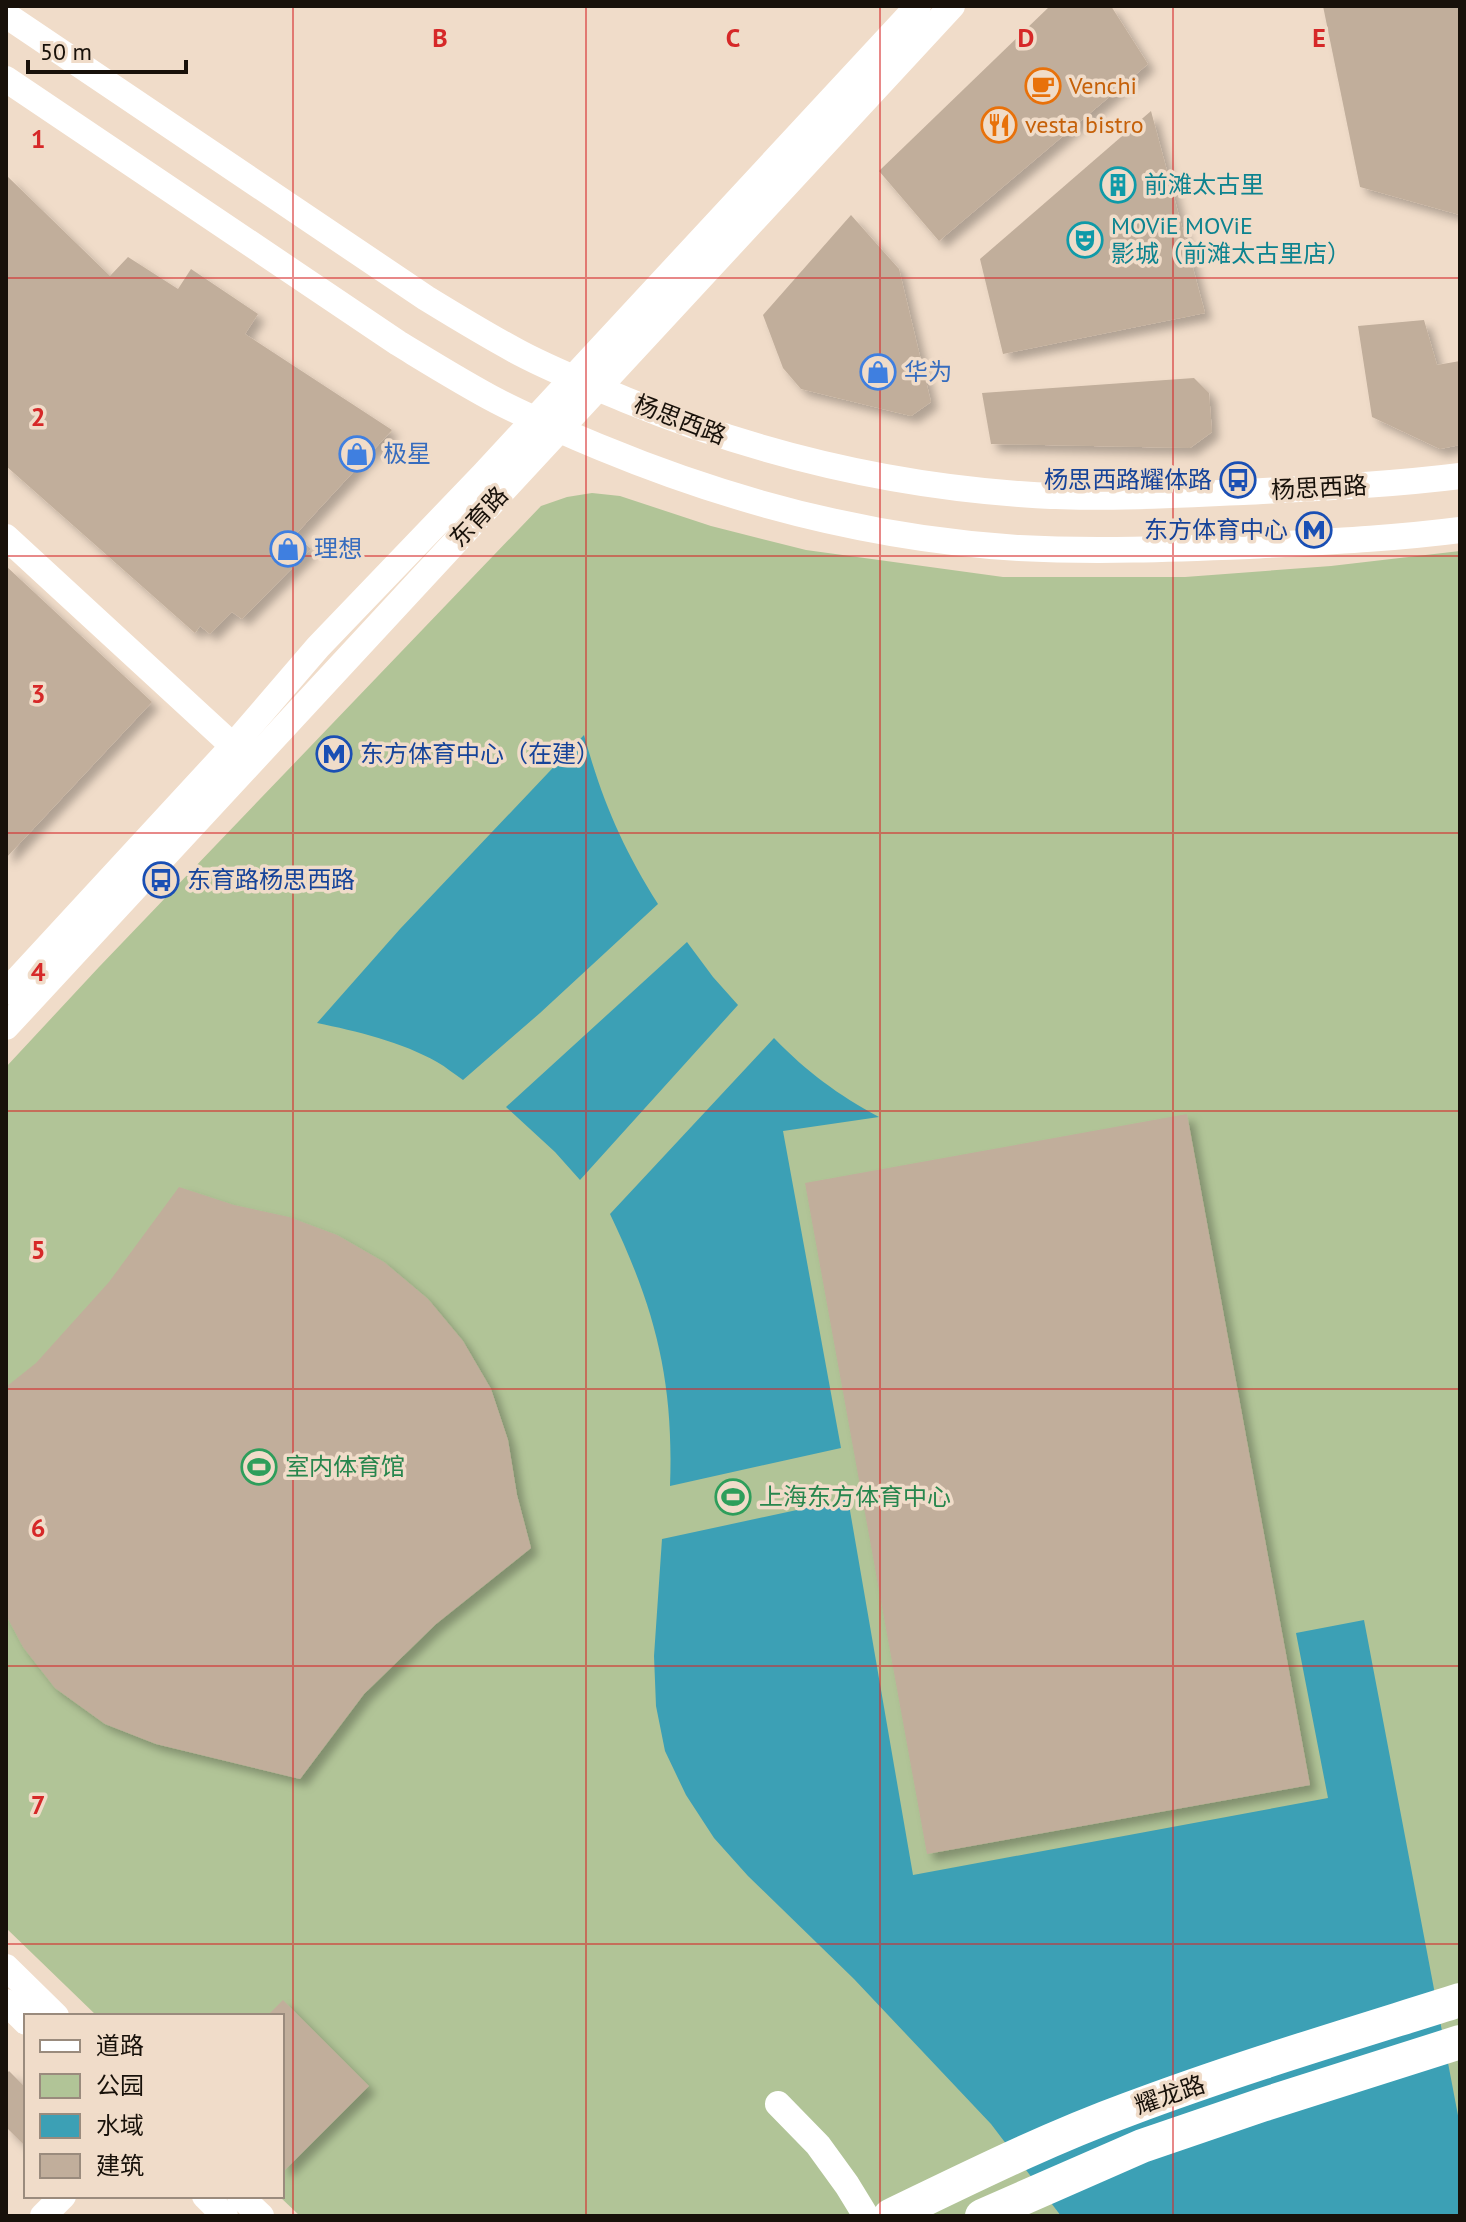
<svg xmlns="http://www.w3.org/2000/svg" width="1466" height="2222" font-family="'PT Sans','Noto Sans SC',sans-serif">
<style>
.green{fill:#b1c497}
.water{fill:#3ca0b5}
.building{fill:#c1ae9b;filter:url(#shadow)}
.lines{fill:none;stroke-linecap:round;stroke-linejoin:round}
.minor{stroke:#fff;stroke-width:26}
.major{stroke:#fff;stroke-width:34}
.grid{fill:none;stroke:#d62828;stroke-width:2;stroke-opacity:0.55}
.labels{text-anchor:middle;stroke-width:7;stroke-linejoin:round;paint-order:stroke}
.food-label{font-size:24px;fill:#c56008;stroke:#f0dcc9;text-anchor:start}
.culture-label{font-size:24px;fill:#0d838f;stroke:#f0dcc9;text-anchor:start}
.shop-label{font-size:24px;fill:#366cbe;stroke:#f0dcc9;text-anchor:start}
.street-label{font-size:24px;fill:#18110a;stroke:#f0dcc9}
.transit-label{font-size:24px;fill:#164399;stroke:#f0dcc9;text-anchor:end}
.leisure-label{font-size:24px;fill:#27864d;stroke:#f0dcc9;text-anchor:start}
.grid-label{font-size:26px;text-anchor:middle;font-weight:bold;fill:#d62828;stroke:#f0dcc9;stroke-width:7;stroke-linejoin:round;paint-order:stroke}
</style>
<defs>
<filter id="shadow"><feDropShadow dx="7" dy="7" stdDeviation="4" flood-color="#0004"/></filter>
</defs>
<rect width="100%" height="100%" fill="#f0dcc9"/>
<path class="green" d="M592,493L620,496L711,526L806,550L1003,577H1185L1331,566L1460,551V2216H300L279,2196H282V2016H97L6,1928V1067L99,967L541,506L567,497Z"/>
<g class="water">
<path d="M584,735C602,800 622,847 658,904L540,1013L463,1080C454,1074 446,1067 437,1062C402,1042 356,1031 317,1023L400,929Z"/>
<path d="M687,942L713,977L738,1005L580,1180L555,1152L506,1107Z"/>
<path d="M774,1038C808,1073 837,1094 879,1117L783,1131L841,1448L670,1486C674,1380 655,1308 610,1214Z"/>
<path d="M848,1499L913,1875L1328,1798L1296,1633L1364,1620L1460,2126V2216H1061L991,2124L854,1979L748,1876L714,1838L686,1795L665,1751L656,1706L654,1656L662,1539Z"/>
</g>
<g class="building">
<path d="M1050,6H1111L1148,64L939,241L879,171Z"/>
<path d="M1323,6H1460V215L1360,187Z"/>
<path d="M1151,111L1205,313L1003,354L980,259Z"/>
<path d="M6,175L110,276L128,257L178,289L191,269L258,314L245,334L392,430L295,535L311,549L242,619L232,612L210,634L200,626L195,633L6,466Z"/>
<path d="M851,215L899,269L931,402L911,416L801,389L783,368L763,315Z"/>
<path d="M1424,320L1437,365L1460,361V445L1440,449L1372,417L1358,326Z"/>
<path d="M1194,378L1209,393L1212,432L1190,448L991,444L982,393Z"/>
<path d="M6,566L152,702L6,858Z"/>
<path d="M1187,1114L1310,1785L927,1854L805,1183Z"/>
<path d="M179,1187L234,1205L289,1217L337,1235L384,1262L428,1299L463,1341L491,1389L508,1440L517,1495L531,1548L436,1624L364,1694L300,1779L156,1744L105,1724L55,1688L23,1647L6,1615V1387L36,1363L109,1282Z"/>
<path d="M283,2000L369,2086L285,2170L282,2167V2016H267Z"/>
<path d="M9,2071L26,2088V2147L6,2127V2074Z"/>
</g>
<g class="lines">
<g class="minor">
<path d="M6,15L426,298C457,317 488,336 520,353C554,371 590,385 626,400C752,452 882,484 1019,494C1093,500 1168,495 1243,492C1315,488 1388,485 1460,476"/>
<path d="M6,79L398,343C431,363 463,383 497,401C531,419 567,433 602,448C735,503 875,539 1019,548C1095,552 1172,549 1249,546C1319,542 1390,539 1460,530"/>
<path d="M6,537L245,757"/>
<path d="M6,992L232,747L318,647L484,474L918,6"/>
<path d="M6,1027L952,6"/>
<path d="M6,1967L56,2016"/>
<path d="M6,2002L26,2022"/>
<path d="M778,2104L818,2145L847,2185L866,2216"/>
<path d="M205,2196L225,2216"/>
<path d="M240,2196L261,2216"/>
<path d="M43,2216L63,2196"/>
</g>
<g class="major">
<path d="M890,2216C969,2178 1047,2139 1129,2109C1238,2068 1349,2035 1460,2000"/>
<path d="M982,2216L1142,2146L1262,2105L1460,2042"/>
</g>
</g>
<path class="grid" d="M293,6V2216M586,6V2216M880,6V2216M1173,6V2216M6,278H1460M6,556H1460M6,833H1460M6,1111H1460M6,1389H1460M6,1666H1460M6,1944H1460"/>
<defs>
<symbol id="cafe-ring" viewBox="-11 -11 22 22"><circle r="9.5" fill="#f0dcc9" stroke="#e8710a" stroke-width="1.5"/><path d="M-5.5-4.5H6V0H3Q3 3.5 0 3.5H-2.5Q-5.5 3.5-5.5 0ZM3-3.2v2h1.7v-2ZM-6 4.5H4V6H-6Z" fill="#e8710a"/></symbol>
<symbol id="restaurant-ring" viewBox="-11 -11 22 22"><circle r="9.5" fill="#f0dcc9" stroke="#e8710a" stroke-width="1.5"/><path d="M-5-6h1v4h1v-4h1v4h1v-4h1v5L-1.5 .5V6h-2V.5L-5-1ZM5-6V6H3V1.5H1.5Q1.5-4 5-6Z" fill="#e8710a"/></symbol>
<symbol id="building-ring" viewBox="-11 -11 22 22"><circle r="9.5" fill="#f0dcc9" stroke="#0f9aa8" stroke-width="1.5"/><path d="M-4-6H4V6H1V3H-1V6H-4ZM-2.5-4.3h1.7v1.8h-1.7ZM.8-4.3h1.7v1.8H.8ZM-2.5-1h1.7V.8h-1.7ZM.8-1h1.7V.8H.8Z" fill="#0f9aa8"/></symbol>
<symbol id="theatre-ring" viewBox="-11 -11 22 22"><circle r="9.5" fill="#f0dcc9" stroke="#0f9aa8" stroke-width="1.5"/><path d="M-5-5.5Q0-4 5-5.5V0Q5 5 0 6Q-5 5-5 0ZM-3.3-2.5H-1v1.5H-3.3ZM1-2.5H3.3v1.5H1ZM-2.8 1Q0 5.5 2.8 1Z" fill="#0f9aa8"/></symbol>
<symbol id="shop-ring" viewBox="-11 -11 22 22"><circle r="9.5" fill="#f0dcc9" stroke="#3f7fe0" stroke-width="1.5"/><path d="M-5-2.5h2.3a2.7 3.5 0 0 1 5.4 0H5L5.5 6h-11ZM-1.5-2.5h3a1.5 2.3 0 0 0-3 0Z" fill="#3f7fe0"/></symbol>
<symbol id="bus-ring" viewBox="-11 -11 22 22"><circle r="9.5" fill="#f0dcc9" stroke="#1a4fb4" stroke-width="1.5"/><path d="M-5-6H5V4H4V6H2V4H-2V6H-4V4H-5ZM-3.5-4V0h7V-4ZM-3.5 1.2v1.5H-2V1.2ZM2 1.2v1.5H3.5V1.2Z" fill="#1a4fb4"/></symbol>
<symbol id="metro-ring" viewBox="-11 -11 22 22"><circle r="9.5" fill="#f0dcc9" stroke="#1a4fb4" stroke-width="1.5"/><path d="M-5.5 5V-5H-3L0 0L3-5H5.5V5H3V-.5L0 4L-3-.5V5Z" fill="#1a4fb4"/></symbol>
<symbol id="stadium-ring" viewBox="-11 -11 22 22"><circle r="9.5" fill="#f0dcc9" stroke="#2e9e5b" stroke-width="1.5"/><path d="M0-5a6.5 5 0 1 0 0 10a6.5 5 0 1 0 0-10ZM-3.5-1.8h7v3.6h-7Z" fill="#2e9e5b"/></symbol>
</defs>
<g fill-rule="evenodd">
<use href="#cafe-ring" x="1023" y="66" width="40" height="40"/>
<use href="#restaurant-ring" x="979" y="105" width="40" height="40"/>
<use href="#building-ring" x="1098" y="165" width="40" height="40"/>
<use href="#theatre-ring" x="1065" y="220" width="40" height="40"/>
<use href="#shop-ring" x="858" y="352" width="40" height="40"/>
<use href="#shop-ring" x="337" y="434" width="40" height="40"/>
<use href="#bus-ring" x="1218" y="460" width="40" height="40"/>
<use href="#metro-ring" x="1294" y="510" width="40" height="40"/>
<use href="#shop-ring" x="268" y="529" width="40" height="40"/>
<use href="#metro-ring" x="314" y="734" width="40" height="40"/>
<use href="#bus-ring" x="141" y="860" width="40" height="40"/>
<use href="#stadium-ring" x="239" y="1447" width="40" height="40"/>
<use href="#stadium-ring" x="713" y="1477" width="40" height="40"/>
</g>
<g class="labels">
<g class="food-label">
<text x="1069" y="94">Venchi</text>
<text x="1025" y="133">vesta bistro</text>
</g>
<g class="culture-label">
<text x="1144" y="193">前滩太古里</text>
<text x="1111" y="234">MOViE MOViE<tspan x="1111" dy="28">影城（前滩太古里店）</tspan></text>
</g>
<g class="shop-label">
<text x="904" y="380">华为</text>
<text x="383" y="462">极星</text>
<text x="314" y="557">理想</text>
</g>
<g class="street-label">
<text transform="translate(680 420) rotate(21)" y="8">杨思西路</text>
<text transform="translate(1319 488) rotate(-3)" y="8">杨思西路</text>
<text transform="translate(479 517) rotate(-47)" y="8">东育路</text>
<text transform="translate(1170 2095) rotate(-19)" y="8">耀龙路</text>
</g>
<g class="transit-label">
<text x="1212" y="488">杨思西路耀体路</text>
<text x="1288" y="538">东方体育中心</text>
<text x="360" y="762" text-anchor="start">东方体育中心（在建）</text>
<text x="187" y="888" text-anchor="start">东育路杨思西路</text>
</g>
<g class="leisure-label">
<text x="285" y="1475">室内体育馆</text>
<text x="759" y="1505">上海东方体育中心</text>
</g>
</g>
<g class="grid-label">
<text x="440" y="47">B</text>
<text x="733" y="47">C</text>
<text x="1026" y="47">D</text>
<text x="1319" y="47">E</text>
<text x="38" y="148">1</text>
<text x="38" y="426">2</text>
<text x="38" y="703">3</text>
<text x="38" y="981">4</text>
<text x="38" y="1259">5</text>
<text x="38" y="1537">6</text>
<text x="38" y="1814">7</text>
</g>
<rect width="1466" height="2222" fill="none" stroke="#18110a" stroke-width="16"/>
<rect x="24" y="2014" width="260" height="184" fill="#f0dcc9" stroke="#9a8b7d" stroke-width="2"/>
<rect x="40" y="2040" width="40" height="12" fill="#ffffff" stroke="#9a8b7d" stroke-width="2"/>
<text x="96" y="2054" font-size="24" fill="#18110a">道路</text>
<rect x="40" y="2074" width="40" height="24" fill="#b1c497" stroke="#9a8b7d" stroke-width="2"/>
<text x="96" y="2094" font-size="24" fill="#18110a">公园</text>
<rect x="40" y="2114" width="40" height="24" fill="#3ca0b5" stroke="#9a8b7d" stroke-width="2"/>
<text x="96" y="2134" font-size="24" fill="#18110a">水域</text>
<rect x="40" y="2154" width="40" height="24" fill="#c1ae9b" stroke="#9a8b7d" stroke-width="2"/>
<text x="96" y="2174" font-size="24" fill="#18110a">建筑</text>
<path d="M28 60v12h158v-12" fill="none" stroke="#18110a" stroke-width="4"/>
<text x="40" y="60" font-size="24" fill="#18110a" stroke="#f0dcc9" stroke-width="6" paint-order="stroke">50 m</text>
</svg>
